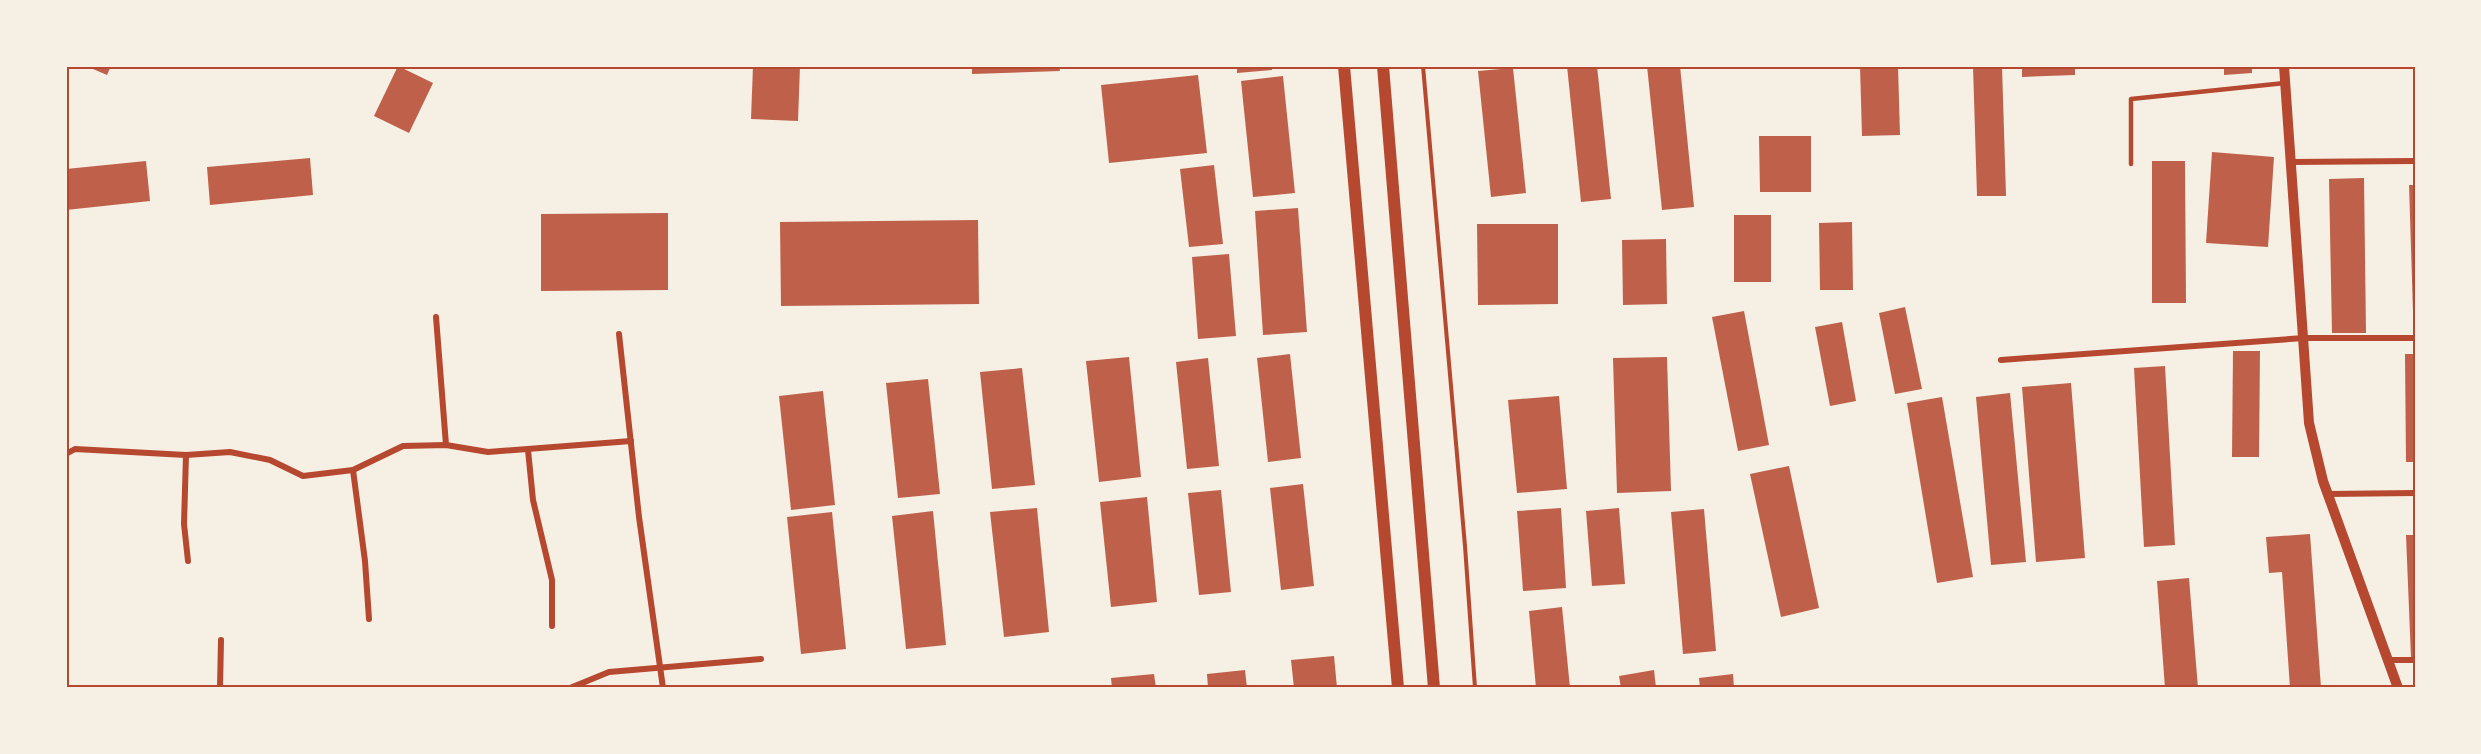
<svg xmlns="http://www.w3.org/2000/svg" width="2481" height="754" font-family="Rubik,sans-serif">
<style>
.building{fill:#bf614a}
.lines{fill:none;stroke-linecap:round;stroke-linejoin:round}
.path{stroke:#b5482f;stroke-width:4}
.service{stroke:#b5482f;stroke-width:4.5}
.minor{stroke:#b5482f;stroke-width:6}
.tertiary{stroke:#b5482f;stroke-width:10}
.secondary{stroke:#b5482f;stroke-width:12}
.neatline{fill:none;stroke:#b5482f;stroke-width:2}
</style>
<rect width="100%" height="100%" fill="#f6efe4"/>
<g class="building">
<path d="M86,66H111L107,75Z"/>
<path d="M398,66L433,83L409,133L374,116Z"/>
<path d="M753,66H800L798,121L751,119Z"/>
<path d="M972,66H1059L1060,71L972,74Z"/>
<path d="M1237,66H1272V70L1237,73Z"/>
<path d="M1567,66H1597L1611,199L1581,202Z"/>
<path d="M1647,66H1680L1694,207L1662,210Z"/>
<path d="M1860,66H1898L1900,135L1862,136Z"/>
<path d="M1973,66H2002L2006,196H1977Z"/>
<path d="M2022,66H2075V75L2022,77Z"/>
<path d="M2224,66H2252V73L2224,75Z"/>
<path d="M1513,68L1526,193L1491,197L1478,71Z"/>
<path d="M1198,75L1207,153L1109,163L1101,85Z"/>
<path d="M1283,76L1295,193L1253,197L1241,81Z"/>
<path d="M1759,136H1811V192H1760Z"/>
<path d="M2212,152L2274,157L2268,247L2206,243Z"/>
<path d="M310,158L313,195L210,205L207,167Z"/>
<path d="M146,161L150,201L66,210V169Z"/>
<path d="M2152,161H2185L2186,303H2152Z"/>
<path d="M1214,165L1223,244L1189,247L1180,169Z"/>
<path d="M2364,178L2366,333H2332L2329,179Z"/>
<path d="M2409,185H2415V311H2413Z"/>
<path d="M1298,208L1307,332L1263,335L1255,211Z"/>
<path d="M668,213V290L541,291V214Z"/>
<rect x="1734" y="215" width="37" height="67"/>
<path d="M978,220L979,304L781,306L780,222Z"/>
<path d="M1852,222L1853,290H1820L1819,223Z"/>
<path d="M1477,224H1558V304L1478,305Z"/>
<path d="M1666,239L1667,304L1623,305L1622,240Z"/>
<path d="M1229,254L1236,336L1198,339L1192,257Z"/>
<path d="M1905,307L1922,389L1895,394L1879,313Z"/>
<path d="M1744,311L1769,445L1738,451L1712,317Z"/>
<path d="M1842,322L1856,401L1830,406L1815,327Z"/>
<path d="M2233,351H2260L2259,457H2232Z"/>
<path d="M1290,354L1301,458L1268,462L1257,358Z"/>
<path d="M2405,354H2415V462H2406Z"/>
<path d="M1129,357L1141,477L1099,482L1086,361Z"/>
<path d="M1667,357L1671,491L1617,493L1613,358Z"/>
<path d="M1208,358L1219,466L1187,469L1176,362Z"/>
<path d="M2165,366L2175,545L2144,547L2134,368Z"/>
<path d="M1022,368L1035,485L992,489L980,372Z"/>
<path d="M928,379L940,494L898,498L886,383Z"/>
<path d="M2071,383L2085,558L2036,562L2022,387Z"/>
<path d="M823,391L835,505L791,510L779,396Z"/>
<path d="M2010,393L2026,562L1991,565L1976,397Z"/>
<path d="M1559,396L1567,489L1517,493L1508,400Z"/>
<path d="M1942,397L1973,577L1937,583L1907,403Z"/>
<path d="M1789,466L1819,608L1781,617L1750,474Z"/>
<path d="M1303,484L1314,586L1281,590L1270,488Z"/>
<path d="M1221,490L1231,592L1199,595L1188,493Z"/>
<path d="M1147,497L1157,602L1111,607L1100,502Z"/>
<path d="M1037,508L1049,632L1004,637L990,512Z"/>
<path d="M1561,508L1566,588L1523,591L1517,511Z"/>
<path d="M1619,508L1625,584L1592,586L1586,511Z"/>
<path d="M1704,509L1716,651L1683,654L1671,512Z"/>
<path d="M933,511L946,645L906,649L892,516Z"/>
<path d="M832,512L846,649L801,654L787,517Z"/>
<path d="M2310,534L2321,688H2290L2282,572L2269,573L2266,537Z"/>
<path d="M2406,535H2415V658H2411Z"/>
<path d="M2189,578L2198,688H2165L2157,581Z"/>
<path d="M1562,607L1570,688H1536L1529,611Z"/>
<path d="M1334,656L1337,688H1294L1291,660Z"/>
<path d="M1245,670L1247,688H1208L1207,674Z"/>
<path d="M1654,670L1656,688H1621L1619,676Z"/>
<path d="M1154,674L1156,688H1112L1111,678Z"/>
<path d="M1733,674L1734,688H1700L1699,678Z"/>
</g>
<g class="lines">
<path class="path" d="M1423,66L1465,546L1475,688"/>
<path class="service" d="M2131,164V99L2285,83"/>
<g class="minor">
<path d="M2291,162L2415,161"/>
<path d="M436,317L446,445"/>
<path d="M619,334L639,517L663,688"/>
<path d="M2001,360L2304,338H2415"/>
<path d="M528,450L533,500L552,580V626"/>
<path d="M66,454L75,449L186,455L230,452L270,460L303,476L353,470L403,446L446,445L488,452L631,441"/>
<path d="M186,455L184,524L188,561"/>
<path d="M353,470L365,561L369,619"/>
<path d="M2328,494L2415,493"/>
<path d="M2388,660H2415"/>
<path d="M220,688L221,640"/>
<path d="M570,688L609,672L761,659"/>
</g>
<path class="tertiary" d="M2284,66L2309,423L2323,481L2398,688"/>
<g class="secondary">
<path d="M1344,66L1398,688"/>
<path d="M1383,66L1434,688"/>
</g>
</g>
<rect width="2481" height="754" fill="none" stroke="#f6efe4" stroke-width="135"/>
<rect x="68" y="68" width="2346" height="618" class="neatline"/>
</svg>
